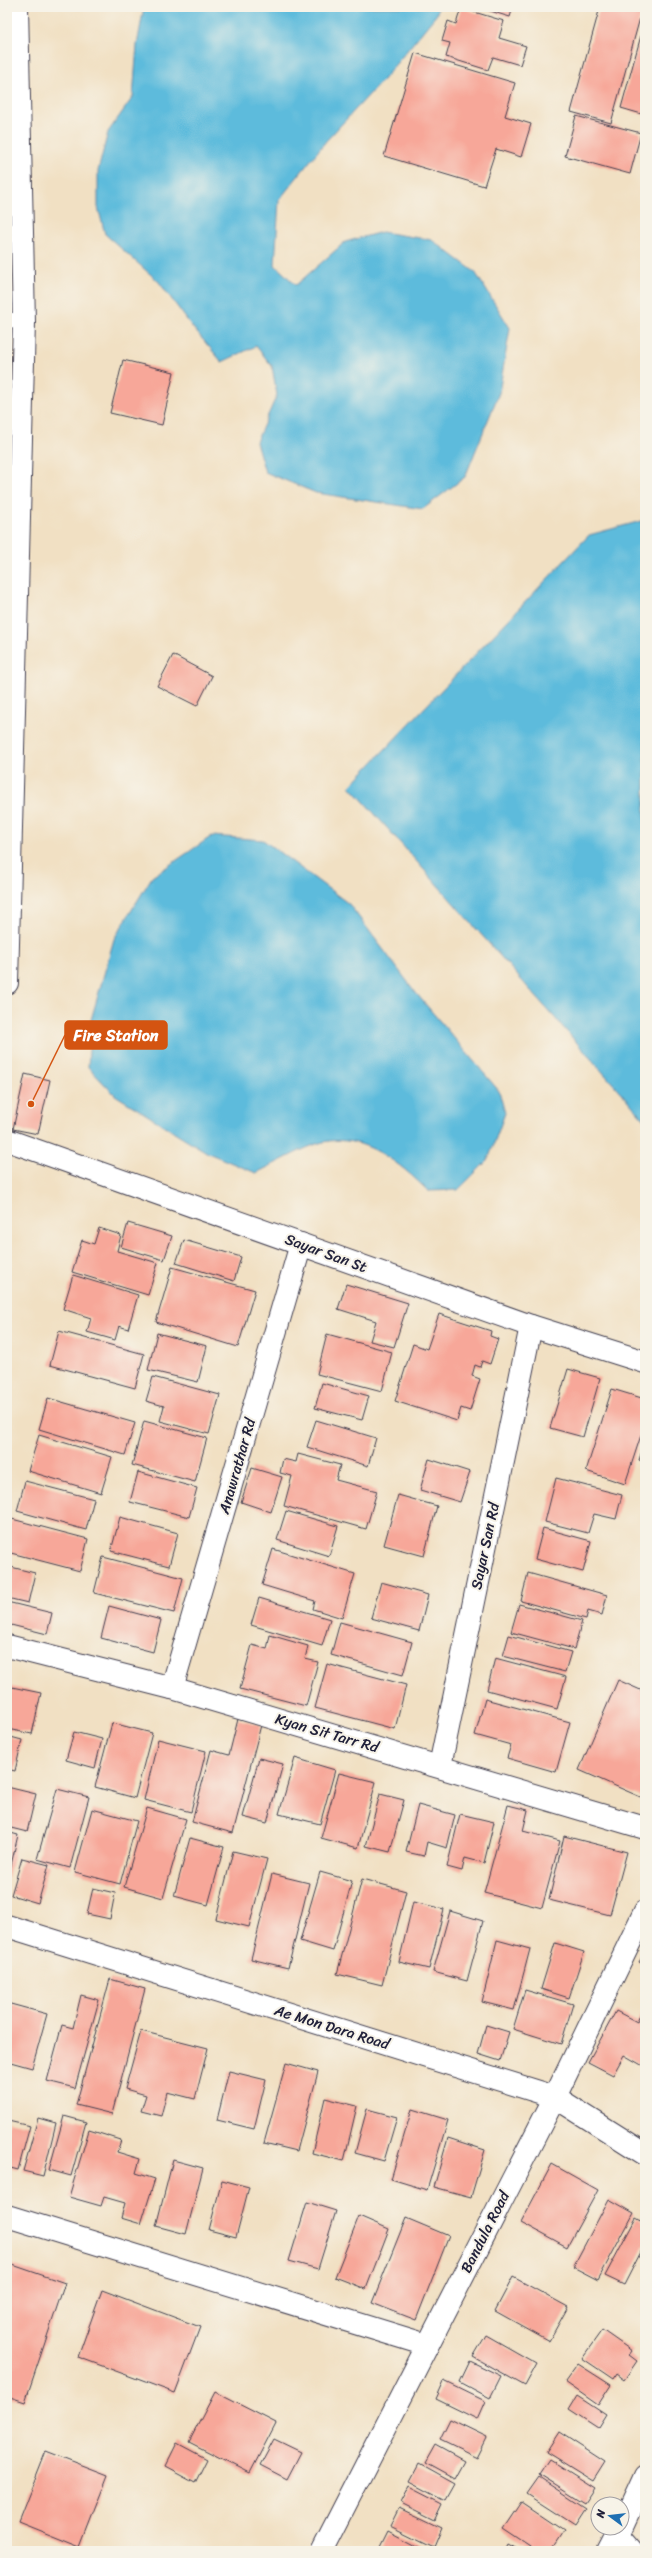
<svg xmlns="http://www.w3.org/2000/svg" width="652" height="2558" font-family="Sriracha,sans-serif">
<style>
.water{fill:#5dbbdc;stroke:#406e8c}
.building{fill:#f7a799}
.lines{fill:none;stroke-linecap:round;stroke-linejoin:round}
.service-casing{stroke:#413e4f;stroke-width:16}
.minor-casing{stroke:#413e4f;stroke-width:24}
.service{stroke:#fff;stroke-width:15}
.minor{stroke:#fff;stroke-width:22}
.labels{text-anchor:middle;stroke-width:4;stroke-linejoin:round;paint-order:stroke}
.street-label{font-size:15px;fill:#22223b;stroke:#f7f3e8}
.leader{fill:none;stroke:#d45411;stroke-width:1.5}
.callout-dot{fill:#d45411;stroke:#f7f3e8;stroke-width:1.5}
.callout{fill:#d45411;stroke:#d45411;stroke-width:1.5}
.callout-label{font-size:16px;text-anchor:middle;font-weight:bold;fill:#fff}
</style>
<rect width="100%" height="100%" fill="#f7f3e8"/>
<filter id="ink" filterUnits="userSpaceOnUse"><feTurbulence type="fractalNoise" baseFrequency=".025" numOctaves="2"/><feDisplacementMap in="SourceGraphic" scale="8" xChannelSelector="R" yChannelSelector="G"/><feConvolveMatrix kernelMatrix="1 2 1 2 8 2 1 2 1" color-interpolation-filters="sRGB"/></filter>
<filter id="wash" filterUnits="userSpaceOnUse"><feTurbulence type="fractalNoise" baseFrequency=".012" numOctaves="4" result="noise"/><feDisplacementMap in="SourceGraphic" scale="16" xChannelSelector="R" yChannelSelector="G"/><feGaussianBlur stdDeviation="0.9" result="paint"/><feColorMatrix in="noise" values="0 0 0 0 0 0 0 0 0 0 0 0 0 0 0 0 0 1.4 0 .05"/><feComposite in="paint" operator="in"/></filter>
<g filter="url(#wash)">
<rect width="100%" height="100%" fill="#f1e0c3"/>
<g class="water">
<path d="M144,7H438L437,14L382,81L326,141L279,200L275,265L296,285L345,242L382,232L432,240L475,272L510,328L499,393L465,477L423,509L316,493L265,472L256,442L277,395L272,366L256,346L222,362L193,328L159,282L105,234L98,207V171L108,132L133,97L137,45Z"/>
<path d="M645,520V1120L350,786L589,535Z"/>
<path d="M212,836L263,840L349,904L416,993L499,1091L505,1113L488,1160L458,1190L428,1191C401,1164 364,1133 323,1142C306,1146 273,1165 256,1173L208,1153L115,1095L88,1067L91,1020L114,939L152,877Z"/>
</g>
<g id="blocks">
<g class="building">
<path d="M477,7H513L510,17Z"/>
<path d="M600,7H643L611,123L571,112Z"/>
<path d="M461,8L504,21L499,38L526,46L520,65L493,57L488,70L446,57L450,43L442,41L448,21L456,24Z"/>
<path d="M645,21V115L621,108Z"/>
<path d="M415,53L515,83L505,116L531,124L521,157L496,149L484,186L384,156Z"/>
<path d="M576,116L641,133L630,174L565,156Z"/>
<path d="M123,360L174,372L162,425L110,413Z"/>
<path d="M173,655L212,676L197,706L157,686Z"/>
<path d="M25,1074L50,1080L38,1134L13,1129Z"/>
<path d="M128,1223L172,1236L164,1260L121,1247Z"/>
<path d="M99,1228L121,1235L117,1251L158,1263L148,1295L72,1272L82,1240L94,1244Z"/>
<path d="M184,1240L241,1257L234,1281L176,1263Z"/>
<path d="M172,1267L255,1290L238,1347L156,1322Z"/>
<path d="M73,1275L138,1295L128,1329L119,1326L115,1340L87,1332L91,1318L63,1309Z"/>
<path d="M346,1284L408,1303L394,1347L370,1341L376,1321L338,1309Z"/>
<path d="M439,1314L491,1331L490,1336L498,1339L490,1364L482,1361L480,1367L475,1365L472,1376L480,1379L470,1411L461,1408L457,1421L395,1401L413,1344L427,1349Z"/>
<path d="M59,1331L144,1354L135,1388L50,1365Z"/>
<path d="M157,1333L207,1346L198,1382L148,1370Z"/>
<path d="M327,1334L392,1352L382,1391L317,1374Z"/>
<path d="M568,1369L600,1378L583,1437L550,1428Z"/>
<path d="M153,1377L220,1395L209,1434L160,1421L164,1406L146,1401Z"/>
<path d="M322,1383L369,1396L362,1420L315,1408Z"/>
<path d="M612,1389L645,1399V1423L625,1484L586,1471Z"/>
<path d="M48,1398L135,1423L125,1455L39,1429Z"/>
<path d="M316,1420L376,1438L368,1466L307,1447Z"/>
<path d="M144,1421L207,1438L195,1482L132,1465Z"/>
<path d="M39,1435L112,1457L101,1493L28,1471Z"/>
<path d="M645,1442V1462L639,1460Z"/>
<path d="M298,1454L340,1465L336,1480L377,1491L366,1529L284,1506L292,1476L280,1473L283,1459L296,1462Z"/>
<path d="M429,1459L470,1472L460,1502L420,1490Z"/>
<path d="M252,1468L282,1477L271,1512L241,1502Z"/>
<path d="M138,1472L197,1488L189,1517L130,1502Z"/>
<path d="M556,1478L622,1495L616,1519L594,1514L588,1533L545,1522Z"/>
<path d="M25,1481L94,1499L86,1530L17,1511Z"/>
<path d="M398,1495L437,1506L424,1556L384,1545Z"/>
<path d="M286,1511L338,1526L329,1556L277,1540Z"/>
<path d="M120,1517L178,1533L169,1566L111,1551Z"/>
<path d="M12,1519L88,1539L80,1571L7,1552V1537Z"/>
<path d="M543,1528L591,1541L583,1572L535,1559Z"/>
<path d="M273,1549L355,1574L342,1618L313,1609L315,1601L262,1585Z"/>
<path d="M103,1557L183,1578L174,1613L94,1593Z"/>
<path d="M7,1566L35,1573L28,1603L7,1598Z"/>
<path d="M528,1573L607,1595L602,1615L588,1611L586,1619L521,1601Z"/>
<path d="M381,1582L428,1595L419,1631L371,1618Z"/>
<path d="M259,1598L330,1619L322,1646L251,1625Z"/>
<path d="M7,1602L52,1613L47,1634L7,1624Z"/>
<path d="M519,1604L582,1621L574,1649L511,1632Z"/>
<path d="M109,1606L161,1620L153,1652L101,1638Z"/>
<path d="M340,1622L412,1642L403,1675L331,1655Z"/>
<path d="M270,1635L308,1646L305,1659L318,1662L306,1706L240,1689L252,1645L267,1649Z"/>
<path d="M509,1635L571,1652L565,1672L503,1656Z"/>
<path d="M495,1658L566,1677L557,1709L487,1690Z"/>
<path d="M327,1664L406,1685L395,1729L315,1708Z"/>
<path d="M618,1680L645,1692V1799L579,1770Z"/>
<path d="M7,1686L41,1693L32,1734L7,1729Z"/>
<path d="M485,1699L570,1722L556,1772L507,1758L511,1745L475,1735Z"/>
<path d="M238,1719L261,1725L233,1833L192,1822L211,1750L229,1755Z"/>
<path d="M112,1723L152,1733L135,1798L95,1787Z"/>
<path d="M74,1732L102,1739L95,1768L66,1760Z"/>
<path d="M7,1736L22,1740L15,1771L7,1769Z"/>
<path d="M158,1739L206,1751L191,1812L144,1800Z"/>
<path d="M259,1758L283,1764L267,1823L243,1817Z"/>
<path d="M295,1758L335,1770L320,1824L279,1814Z"/>
<path d="M339,1773L376,1782L358,1848L321,1838Z"/>
<path d="M7,1787L36,1794L27,1832L7,1827Z"/>
<path d="M57,1789L89,1797L70,1868L37,1859Z"/>
<path d="M380,1794L404,1800L390,1852L366,1846Z"/>
<path d="M418,1805L455,1815L447,1848L427,1842L424,1856L406,1852Z"/>
<path d="M508,1805L528,1810L523,1831L560,1841L542,1908L484,1893Z"/>
<path d="M147,1808L186,1819L163,1898L124,1887Z"/>
<path d="M92,1809L137,1821L120,1884L75,1872Z"/>
<path d="M460,1814L494,1822L484,1863L465,1858L462,1871L447,1867Z"/>
<path d="M7,1832L18,1835L8,1878H7Z"/>
<path d="M564,1836L627,1852L610,1915L549,1900Z"/>
<path d="M190,1838L224,1847L208,1905L174,1896Z"/>
<path d="M233,1851L267,1859L249,1927L216,1919Z"/>
<path d="M22,1858L49,1865L38,1903L11,1895Z"/>
<path d="M320,1872L352,1881L333,1951L300,1941Z"/>
<path d="M272,1874L309,1883L288,1968L251,1959Z"/>
<path d="M362,1879L406,1891L382,1985L337,1974Z"/>
<path d="M93,1888L115,1893L110,1919L87,1914Z"/>
<path d="M413,1902L444,1909L429,1969L399,1962Z"/>
<path d="M450,1911L483,1921L467,1981L433,1972Z"/>
<path d="M497,1940L530,1949L514,2010L482,2002Z"/>
<path d="M555,1943L584,1952L569,1998L541,1989Z"/>
<path d="M645,1952V1966L639,1962Z"/>
<path d="M110,1979L145,1989L112,2114L76,2105Z"/>
<path d="M525,1990L573,2004L561,2044L513,2029Z"/>
<path d="M81,1995L99,2000L75,2088L47,2081L62,2025L73,2028Z"/>
<path d="M7,2003L47,2014L32,2068L7,2061Z"/>
<path d="M616,2011L637,2022L642,2011L645,2013V2067L624,2055L613,2075L588,2062Z"/>
<path d="M486,2025L509,2032L500,2061L478,2054Z"/>
<path d="M141,2031L208,2048L195,2099L167,2092L161,2116L141,2111L146,2095L125,2089Z"/>
<path d="M286,2063L318,2072L297,2151L264,2143Z"/>
<path d="M229,2071L266,2080L254,2129L217,2120Z"/>
<path d="M325,2098L357,2106L344,2161L312,2153Z"/>
<path d="M367,2109L397,2117L384,2161L355,2153Z"/>
<path d="M412,2109L448,2120L427,2190L391,2179Z"/>
<path d="M64,2116L86,2122L71,2176L49,2170Z"/>
<path d="M38,2118L56,2123L43,2176L23,2171Z"/>
<path d="M8,2121L30,2126L18,2170L7,2167Z"/>
<path d="M89,2130L121,2140L117,2152L140,2159L136,2173L155,2179L141,2224L121,2218L125,2203L104,2197L101,2206L69,2197Z"/>
<path d="M448,2138L485,2150L471,2197L434,2187Z"/>
<path d="M173,2160L203,2168L186,2234L156,2226Z"/>
<path d="M552,2164L598,2190L567,2247L521,2222Z"/>
<path d="M222,2180L249,2187L236,2237L209,2230Z"/>
<path d="M609,2199L634,2213L598,2280L573,2267Z"/>
<path d="M307,2202L336,2211L318,2269L289,2261Z"/>
<path d="M359,2216L389,2229L366,2289L335,2277Z"/>
<path d="M406,2218L449,2236L416,2320L372,2303Z"/>
<path d="M636,2218L645,2223V2244L624,2285L605,2276Z"/>
<path d="M7,2263L65,2283L25,2402L7,2396Z"/>
<path d="M513,2277L568,2307L549,2341L495,2311Z"/>
<path d="M102,2290L200,2327L175,2393L78,2357Z"/>
<path d="M602,2330L632,2351L629,2355L637,2361L624,2380L616,2374L613,2379L582,2358Z"/>
<path d="M486,2335L537,2364L525,2386L473,2357Z"/>
<path d="M470,2361L501,2376L490,2398L460,2382Z"/>
<path d="M578,2364L611,2385L598,2405L565,2382Z"/>
<path d="M444,2381L485,2401L477,2419L436,2399Z"/>
<path d="M215,2392L276,2423L250,2473L189,2442Z"/>
<path d="M577,2396L606,2415L598,2428L569,2409Z"/>
<path d="M450,2419L487,2437L477,2457L440,2439Z"/>
<path d="M559,2432L605,2462L593,2481L546,2452Z"/>
<path d="M274,2439L301,2452L287,2479L260,2465Z"/>
<path d="M177,2443L207,2459L195,2483L165,2467Z"/>
<path d="M435,2445L464,2461L454,2479L425,2463Z"/>
<path d="M46,2451L108,2475L80,2547L18,2522Z"/>
<path d="M549,2459L595,2488L585,2503L539,2474Z"/>
<path d="M419,2464L455,2484L446,2500L410,2481Z"/>
<path d="M539,2477L586,2508L575,2525L527,2494Z"/>
<path d="M410,2486L443,2503L435,2520L401,2503Z"/>
<path d="M521,2502L564,2531L551,2551H536L503,2529Z"/>
<path d="M399,2508L441,2528L433,2547L390,2526Z"/>
<path d="M388,2531L426,2551H378Z"/>
<path d="M508,2545L519,2551H505Z"/>
</g>
</g>
</g>
<g filter="url(#ink)">
<use href="#blocks" fill-opacity="0" stroke="#413e4f" stroke-width="1"/>
<g class="lines">
<defs>
<path id="service" d="M7,320L24,322"/>
<g id="minor">
<path d="M7,983L24,322L17,7"/>
<path d="M7,1140L531,1326L645,1362"/>
<path d="M7,1646L172,1688L645,1828"/>
<path d="M172,1688L301,1244"/>
<path d="M440,1766L531,1326"/>
<path d="M7,1926L555,2097L645,2154"/>
<path d="M7,2216L427,2345"/>
<path d="M622,2526L645,2476"/>
<path d="M618,2535L632,2551"/>
<path d="M322,2551L555,2097L645,1911"/>
<path d="M609,2551L621,2528"/>
</g>
</defs>
<use href="#service" class="service-casing"/>
<use href="#minor" class="minor-casing"/>
<use href="#service" class="service"/>
<use href="#minor" class="minor"/>
</g>
</g>
<g class="labels">
<g class="street-label">
<text transform="translate(326 1253) rotate(20)" y="5">Sayar San St</text>
<text transform="translate(237 1466) rotate(-74)" y="5">Anawrathar Rd</text>
<text transform="translate(485 1546) rotate(-78)" y="5">Sayar San Rd</text>
<text transform="translate(327 1733) rotate(16)" y="5">Kyan Sit Tarr Rd</text>
<text transform="translate(332 2027) rotate(17)" y="5">Ae Mon Dara Road</text>
<text transform="translate(485 2232) rotate(-63)" y="5">Bandula Road</text>
</g>
</g>
<path class="leader" d="M31 1104L65 1035"/>
<circle class="callout-dot" cx="31" cy="1104" r="4"/>
<rect class="callout" x="65" y="1021" width="102" height="28" rx="4"/>
<g class="callout-label">
<text x="116" y="1041">Fire Station</text>
</g>
<rect width="652" height="2558" fill="none" stroke="#f7f3e8" stroke-width="24"/>
<g transform="translate(610 2516) rotate(285)"><circle r="19" fill="#f7f3e8" stroke="#a29fa3"/>
<path d="M0-3L7 15L0 10L-7 15Z" fill="#1f6fb2"/>
<text y="-6" font-size="11" font-weight="bold" text-anchor="middle" fill="#22223b">N</text>
</g>
</svg>
